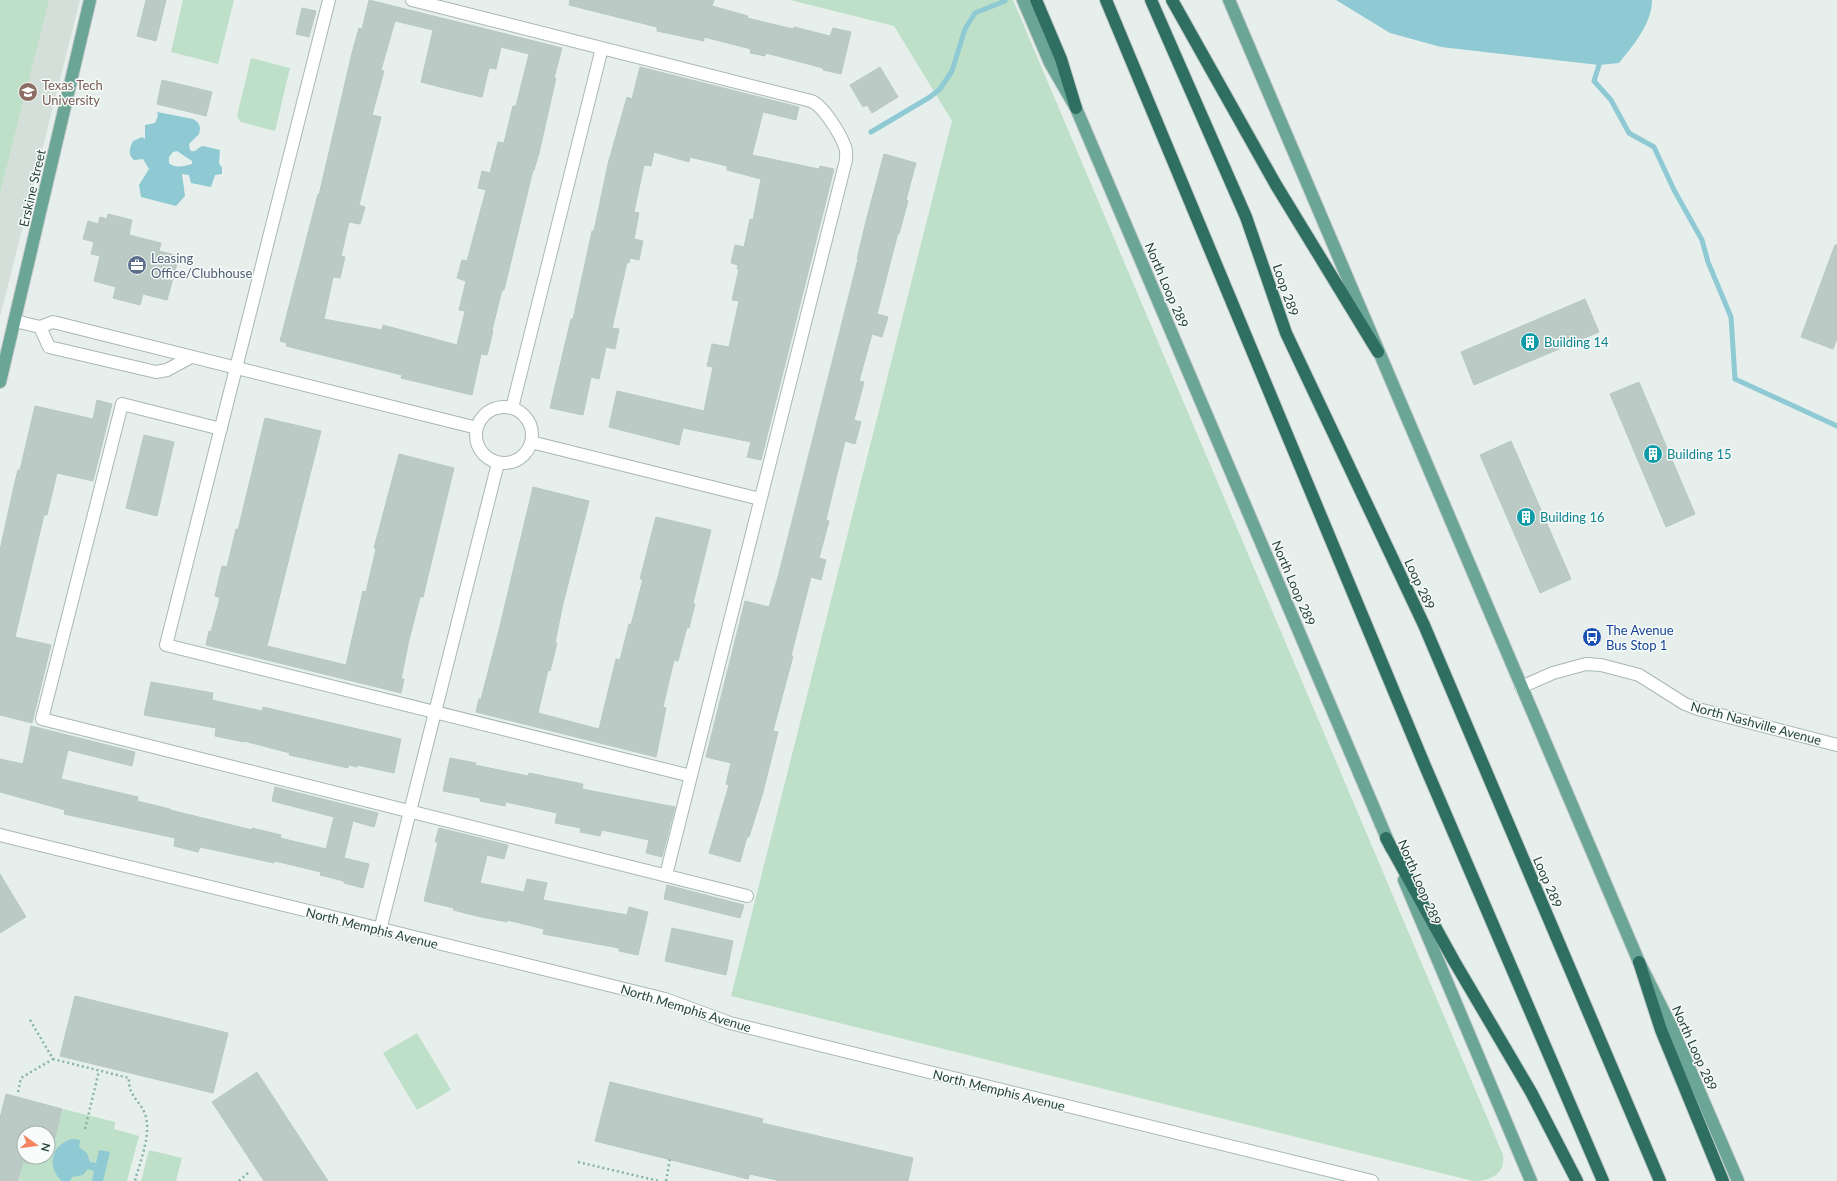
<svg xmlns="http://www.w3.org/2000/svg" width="1837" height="1181" viewBox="0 0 1837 1181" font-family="Lato,sans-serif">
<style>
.built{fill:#d4dfda}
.green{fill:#bfe0c8}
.water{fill:#8ec9d4;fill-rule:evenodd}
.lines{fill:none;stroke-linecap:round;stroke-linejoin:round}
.stream{stroke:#8ec9d4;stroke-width:5}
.building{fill:#bbcac4;stroke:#b8c9c2;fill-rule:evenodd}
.minor-casing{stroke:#a8b8b2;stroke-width:14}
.major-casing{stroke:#c2cac8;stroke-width:14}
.highway-casing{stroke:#c2cac8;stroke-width:14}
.path{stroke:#86b3a5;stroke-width:2.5;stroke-dasharray:2 3;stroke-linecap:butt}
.minor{stroke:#fff;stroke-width:12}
.major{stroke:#6aa596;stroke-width:12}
.highway{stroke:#2f6f62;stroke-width:12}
.labels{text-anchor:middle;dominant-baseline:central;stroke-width:3;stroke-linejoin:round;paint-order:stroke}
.education-label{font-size:13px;fill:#785e54;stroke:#f7fbf9;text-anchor:start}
.street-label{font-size:13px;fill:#24423a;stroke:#f7fbf9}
.service-label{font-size:13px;fill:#4e5e75;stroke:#f7fbf9;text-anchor:start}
.culture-label{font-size:13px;fill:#0d838f;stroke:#f7fbf9;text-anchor:start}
.transit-label{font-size:13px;fill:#164399;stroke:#f7fbf9;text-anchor:start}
</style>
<rect width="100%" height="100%" fill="#e6efeb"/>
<path class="built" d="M0 0H80L0 317Z"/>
<path class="green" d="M0 0H49L0 193Z
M183 0H234L218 64 171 52Z
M790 0H1013L1503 1155C1506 1174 1490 1181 1473 1181L731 996 952 121 894 26Z
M251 58 290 68 275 131 241 122 237 116Z
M417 1033 451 1090 417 1110 383 1053Z
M63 1109 115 1122 114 1129 139 1136 127 1181H19L23 1162 29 1163 31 1157H48V1136L55 1138Z
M149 1150 182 1158 176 1181H141Z"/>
<path class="water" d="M1336 0H1652C1652 23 1633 46 1619 63L1599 65 1441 47 1390 33Z
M157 112 193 119C200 123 201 127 199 134L189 144 190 150C196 154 197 147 203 146L220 150 219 163 222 168V174L215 175 211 187 191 183 189 175 182 174 185 196 176 206 141 197 139 185 149 169 143 159 134 160C127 155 130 147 133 141L142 137 145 139V125L155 123 158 116ZM177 151 192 161V164C185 166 175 169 169 163V157L173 152Z
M72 1139 80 1140 79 1147 87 1153 90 1162 96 1163 99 1150 110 1152 103 1181H92L94 1171 88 1169 83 1175 72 1177 70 1181H62C46 1167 51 1145 72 1139Z"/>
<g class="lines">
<path class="stream" d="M1599 65 1594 81 1611 100 1629 133 1654 147 1674 190 1702 240 1708 262 1731 317 1735 379 1837 426
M871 132 930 97 940 89 952 71 965 29 975 13 1005 1"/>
</g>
<path class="building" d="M146 0H166L156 41 137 36Z
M369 0 562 48 554 78H556L539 153 534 170H533L504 290H502L492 330 493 331 487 355 481 354 472 395 401 378 402 375 286 346 287 343 280 341 315 206 318 194 319 195 352 53 359 28 362 29ZM395 21 433 30 421 82 460 92 482 97 489 68 496 69 501 47 529 54 516 106H513L504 143 498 142 490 173 482 171 478 188 486 190 467 261 462 260 457 278 466 281 459 310 465 311 457 345 383 325 382 330 324 319 333 277 340 278 345 257 341 256 349 222 360 224 365 207 359 205 381 117 372 115 384 71 381 70Z
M570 0H714L712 6 748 16 747 18 793 29 794 27 830 36 833 28 851 32 841 74 823 70V68L766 53 765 56 750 53 751 49 704 37V41L657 31V27L569 5Z
M302 8 316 11 309 37 296 34Z
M640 67 799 107 796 120 763 112 752 155 819 169 820 166 834 169 761 460 747 457 751 442 683 428 679 445 609 427 617 391 704 411 713 367 707 366 712 344 729 347 739 301 732 300 739 269H737L738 265 731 263 735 245 744 247 750 219 753 220 761 179 727 170V166L690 157 689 162 654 152 651 166 644 165 634 212 639 213 634 239 643 241 639 260 630 258 629 263 627 262 612 328 619 329 615 349 606 347 599 379 591 377 583 415 550 408 571 319H573L592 231H594L608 164 627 97 632 99Z
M880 67 898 97 872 113 867 105 863 107 850 85Z
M162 80 212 92 206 116 157 104Z
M884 154 916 163 906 200 908 201 899 234 898 233 877 314 888 317 882 337 872 334 859 381 864 382 854 420 861 422 855 444 845 441 826 520 829 521 819 558 826 560 821 580 811 577 791 656H793L773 731 778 732 763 792 749 837H747L740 862 709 853 729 785 726 784 731 763 706 757 745 601 769 607 778 577 858 259H857L866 221Z
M108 214 132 220 129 235 161 243 159 251 179 256 167 300 143 294 140 305 113 298 116 287 94 281 100 256 91 254 94 242 83 239 88 221 98 224 100 217 107 219Z
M1835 245H1837V339L1833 349 1801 337Z
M1585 299 1599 332 1474 385 1461 352Z
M1639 382 1695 514 1666 527 1610 394Z
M97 400 112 404 93 481 57 473 47 515H44L15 637 51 645 32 723 0 715V550L14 486 18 470H20L35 406 93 419Z
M265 418 321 431 267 646 346 665 363 591 366 592 376 549 374 548 399 454 454 468 423 597H420L409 640 401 679H404L401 693 206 645 209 631 211 632 220 598 215 596 222 566 227 567 236 529 238 530Z
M144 435 174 442 157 516 126 508Z
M1511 441 1571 579 1540 593 1480 455Z
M533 487 589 501 562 608 555 643H557L550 671 548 670 538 713 599 729 616 659 620 660 629 624 631 625 643 579H640L656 517 711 530 693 603 695 604 689 628 687 627 678 661 674 660 663 707 666 708 656 757 476 712 479 699H481L499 630Z
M151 682 213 693 212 700 262 711 263 707 401 739 394 773 357 765V767L349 765 348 768 289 755 290 753 244 741V742L215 736 216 728 144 715Z
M31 726 135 752 132 766 68 750 61 779 138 797 137 801 170 809V810L252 830V828L281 835 280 838 326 849 334 817 272 801 275 787 378 813 374 827 353 821 344 858 369 864 363 888 344 883V881L320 875 321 872 275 861 274 863 200 847 198 852 174 846 175 838 64 814 65 810 0 792V759L23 764Z
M450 758 476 763 475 765 528 776 529 773 583 784 582 789 675 807 662 857 646 853 649 840 602 830 600 836 580 832 581 828 555 823 557 813 506 802 505 806 480 801V798L443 791Z
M439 828 508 845 504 859 487 855 480 883 524 892 527 879 547 883 543 900 627 915 629 907 648 912 638 955 619 951V948L543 934 544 929 507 920V922L481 917 453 910 454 908 424 901 438 842H435Z
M0 874 26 917 0 933Z
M667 885 744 905 740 918 664 899Z
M672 928 733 941 726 975 665 961Z
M75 996 228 1033 213 1093 60 1056Z
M257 1072 328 1181H264L212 1102Z
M610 1082 763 1119 762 1123 913 1158 908 1181H781L750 1174 748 1179 595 1141Z
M6 1094 62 1109 55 1138 48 1136V1133H24V1157H30L29 1164 23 1162 18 1181H0V1118Z"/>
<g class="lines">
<g class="minor-casing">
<path id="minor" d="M329 0 166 645 691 776
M412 0 811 101C823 105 841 135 845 147 847 151 846 155 846 160L666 875
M15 321 40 327 53 322 477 428
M40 327 49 347 156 372 167 370 191 357
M476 435a28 28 0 1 1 56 0a28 28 0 1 1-56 0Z
M512 408 602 48
M221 429 122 404 42 719 747 896
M531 442 760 499
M1521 687 1553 673 1586 664 1601 665 1639 675 1685 704 1698 709 1837 745
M0 835 665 999 730 1023 1372 1181
M380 930 498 463"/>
</g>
<g class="major-casing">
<path id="major" d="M1023 0 1050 63 1076 108 1391 848
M1229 0 1639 962 1672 1028 1738 1181
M0 382 90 0
M1404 880 1531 1181"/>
</g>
<g class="highway-casing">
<path id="highway" d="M1036 0 1061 59 1076 108
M1106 0 1425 766 1603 1181
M1151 0 1246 217 1286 333 1424 625 1660 1181
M1172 0 1276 185 1378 352
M1386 838 1454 961 1531 1092 1577 1181
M1639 962 1661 1030 1723 1181"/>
</g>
<path class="path" d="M30 1020 53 1059 129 1078C128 1096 139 1099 145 1114 152 1134 140 1161 135 1181
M18 1092 21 1078 53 1059
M85 1129 99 1071
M578 1162 659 1181
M239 1181 248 1173
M666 1181 670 1159"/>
<use href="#minor" class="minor"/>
<use href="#major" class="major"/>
<use href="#highway" class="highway"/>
</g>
<defs>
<g id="university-disc" transform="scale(1)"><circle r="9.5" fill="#8d6e63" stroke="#f7fbf9"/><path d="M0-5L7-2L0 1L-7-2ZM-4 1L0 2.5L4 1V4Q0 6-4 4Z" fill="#fff"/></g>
<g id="office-disc" transform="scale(1)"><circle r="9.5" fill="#5c6f8a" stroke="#f7fbf9"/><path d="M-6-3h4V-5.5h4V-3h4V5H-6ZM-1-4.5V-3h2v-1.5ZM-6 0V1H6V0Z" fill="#fff"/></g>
<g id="building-disc" transform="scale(1)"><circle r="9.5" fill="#0f9aa8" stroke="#f7fbf9"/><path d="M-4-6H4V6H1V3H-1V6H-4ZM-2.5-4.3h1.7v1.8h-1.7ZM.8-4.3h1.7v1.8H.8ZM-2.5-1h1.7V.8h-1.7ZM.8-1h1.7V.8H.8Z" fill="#fff"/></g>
<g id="bus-disc" transform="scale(1)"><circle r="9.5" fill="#1a4fb4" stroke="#f7fbf9"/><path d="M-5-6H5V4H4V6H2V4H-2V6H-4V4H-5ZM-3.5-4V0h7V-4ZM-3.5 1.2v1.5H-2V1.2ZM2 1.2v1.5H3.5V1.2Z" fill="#fff"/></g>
</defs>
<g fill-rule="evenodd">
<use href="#university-disc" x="28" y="92"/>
<use href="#office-disc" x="137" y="265"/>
<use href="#building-disc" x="1530" y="342"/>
<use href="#building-disc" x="1653" y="454"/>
<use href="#building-disc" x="1526" y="517"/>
<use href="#bus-disc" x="1592" y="637"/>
</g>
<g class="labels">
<g class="education-label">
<text x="42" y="85">Texas Tech<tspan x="42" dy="15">University</tspan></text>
</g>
<g class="street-label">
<text transform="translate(32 188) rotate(-77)">Erskine Street</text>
<text transform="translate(1167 285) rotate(67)">North Loop 289</text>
<text transform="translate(1286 290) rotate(71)">Loop 289</text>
<text transform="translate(1294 583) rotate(67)">North Loop 289</text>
<text transform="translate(1420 584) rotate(65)">Loop 289</text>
<text transform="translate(1756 723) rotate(15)">North Nashville Avenue</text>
<text transform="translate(1420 882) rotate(67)">North Loop 289</text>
<text transform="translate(1548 882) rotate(67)">Loop 289</text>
<text transform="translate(372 928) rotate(14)">North Memphis Avenue</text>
<text transform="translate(686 1008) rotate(17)">North Memphis Avenue</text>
<text transform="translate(1695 1048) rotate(66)">North Loop 289</text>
<text transform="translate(999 1090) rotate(14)">North Memphis Avenue</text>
</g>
<g class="service-label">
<text x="151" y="258">Leasing<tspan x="151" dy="15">Office/Clubhouse</tspan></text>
</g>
<g class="culture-label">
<text x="1544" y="342">Building 14</text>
<text x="1667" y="454">Building 15</text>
<text x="1540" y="517">Building 16</text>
</g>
<g class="transit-label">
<text x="1606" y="630">The Avenue<tspan x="1606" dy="15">Bus Stop 1</tspan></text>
</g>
</g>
<g transform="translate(36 1145) rotate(104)"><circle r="19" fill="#f7fbf9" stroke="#a3b1ad"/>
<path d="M0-3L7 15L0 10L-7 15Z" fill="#f4845f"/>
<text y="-6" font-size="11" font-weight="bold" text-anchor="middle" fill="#24423a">N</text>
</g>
</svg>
